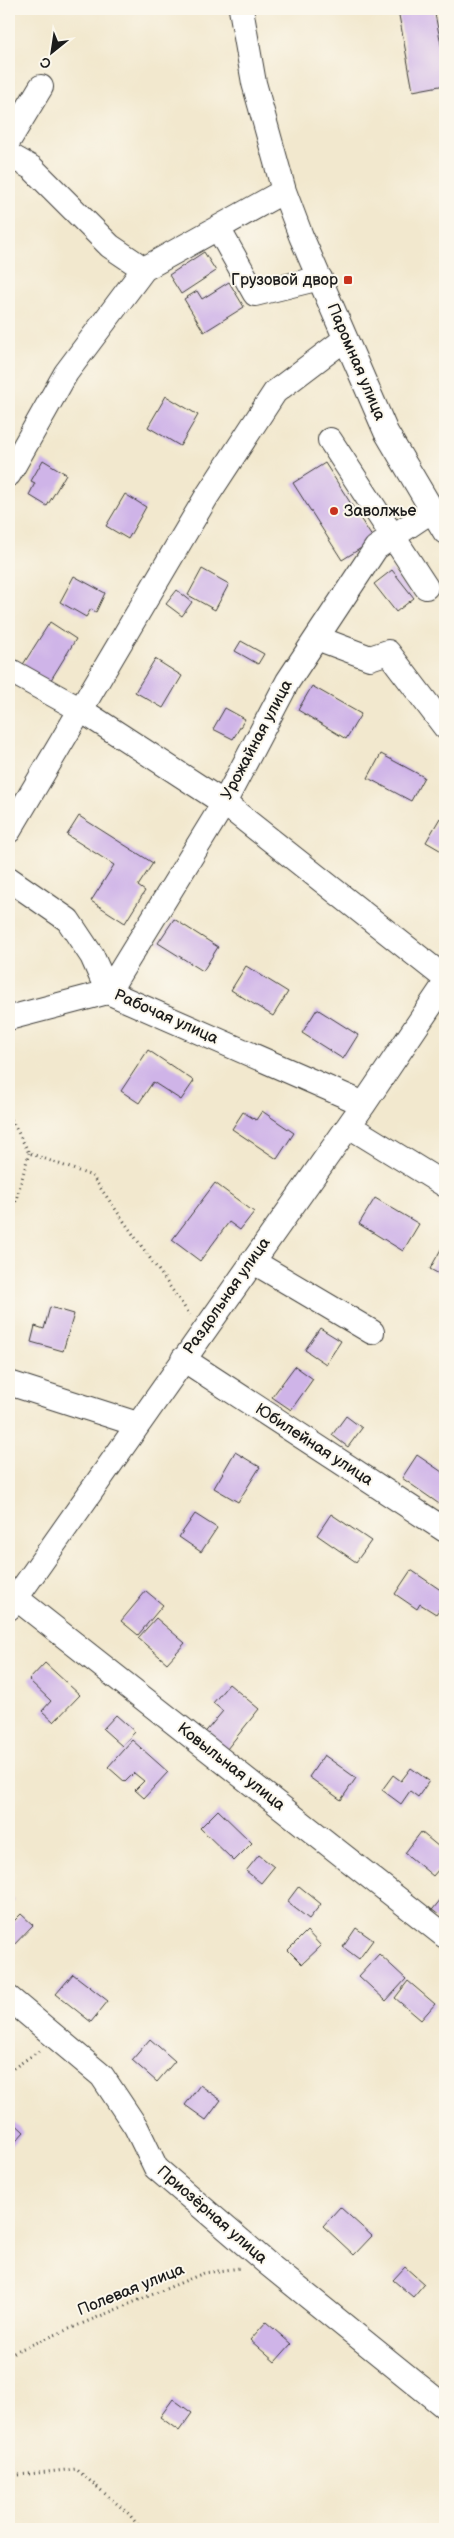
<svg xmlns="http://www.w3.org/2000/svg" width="454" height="2538" viewBox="0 0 454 2538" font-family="'Balsamiq Sans',sans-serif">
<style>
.building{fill:#cfb4e8}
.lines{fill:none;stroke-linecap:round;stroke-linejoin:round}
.minor-casing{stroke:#3c3b37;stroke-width:26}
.path{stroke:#3c3b37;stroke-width:3;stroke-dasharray:1 4;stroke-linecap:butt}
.minor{stroke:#fff;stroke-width:24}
.poi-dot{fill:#c8321e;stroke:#fbf7ec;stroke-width:2}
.labels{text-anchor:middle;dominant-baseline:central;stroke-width:4;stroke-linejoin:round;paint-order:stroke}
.poi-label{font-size:16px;fill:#1c1c1c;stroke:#fbf7ec;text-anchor:end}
.street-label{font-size:16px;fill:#1c1c1c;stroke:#fbf7ec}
</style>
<rect width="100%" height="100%" fill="#fbf7ec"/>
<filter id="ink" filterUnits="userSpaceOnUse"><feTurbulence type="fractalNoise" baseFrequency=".02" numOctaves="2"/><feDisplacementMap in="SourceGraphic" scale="10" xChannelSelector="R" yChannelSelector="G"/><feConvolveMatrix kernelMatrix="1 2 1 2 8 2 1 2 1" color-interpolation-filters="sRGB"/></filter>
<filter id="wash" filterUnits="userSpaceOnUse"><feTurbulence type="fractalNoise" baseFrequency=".0096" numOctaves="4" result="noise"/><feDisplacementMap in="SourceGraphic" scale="20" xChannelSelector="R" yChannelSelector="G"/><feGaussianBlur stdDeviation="1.12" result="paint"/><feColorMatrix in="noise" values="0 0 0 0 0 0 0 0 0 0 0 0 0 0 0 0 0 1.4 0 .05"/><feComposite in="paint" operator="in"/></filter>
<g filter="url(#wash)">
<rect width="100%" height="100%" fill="#f2e8ce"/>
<g id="blocks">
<path class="building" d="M406 9H434L445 64V85L413 91 398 10Z
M204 252 216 271 181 294 169 275Z
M229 282 244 307 204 332 184 299 197 291 202 299Z
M166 396 198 415 180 446 148 427Z
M43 460 66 474 47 506 29 495 35 483 31 481Z
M325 463 374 540 342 560 293 483Z
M125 494 146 507 128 539 106 526Z
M202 569 229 584 215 610 188 595Z
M392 570 414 598 396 612 374 584Z
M74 576 105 593 96 612 91 609 86 617 60 602Z
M177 590 192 602 182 616 166 604Z
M50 622 76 639 49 683 22 666Z
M241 641 264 654 258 664 235 651Z
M155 659 182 676 163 708 135 692Z
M312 686 361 714 346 739 298 710Z
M225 708 245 719 233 739 213 729Z
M381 754 424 777 411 801 368 778Z
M79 816 153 863 138 886 145 891 125 923 91 901 114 865 67 835Z
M440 818 445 822V853L426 842Z
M174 919 218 947 203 971 158 943Z
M246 966 288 992 273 1016 231 990Z
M317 1009 358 1035 343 1059 302 1033Z
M148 1050 194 1081 181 1100 153 1082 139 1103 121 1091Z
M262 1111 294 1133 277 1159 232 1129 243 1112 256 1120Z
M215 1183 254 1212 240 1230 229 1222 200 1261 172 1240Z
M375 1198 419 1224 403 1251 359 1224Z
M445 1242V1277L430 1269Z
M50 1307 74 1314 63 1351 31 1342 35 1326 44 1329Z
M320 1328 341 1341 326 1364 305 1350Z
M295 1366 313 1379 291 1410 272 1397Z
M346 1416 362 1428 348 1447 332 1435Z
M235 1452 260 1467 238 1502 214 1488Z
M417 1455 445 1474V1508L402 1478Z
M195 1514 217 1528 201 1552 179 1537Z
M331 1514 371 1541 356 1562 317 1535Z
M411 1570 445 1593V1601L436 1614 420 1604 417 1609 395 1594Z
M146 1591 163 1605 138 1635 121 1621Z
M156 1618 185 1643 167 1663 138 1638Z
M45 1663 80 1695 54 1722 42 1711 51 1701 29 1680Z
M229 1684 259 1709 223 1754 202 1736 223 1711 213 1703Z
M116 1715 135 1732 122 1746 103 1729Z
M132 1740 168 1772 144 1798 135 1790 144 1781 134 1773 125 1782 108 1767Z
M324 1755 356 1778 341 1800 309 1777Z
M411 1768 429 1781 418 1797 410 1791 401 1804 382 1790 393 1775 401 1781Z
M218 1810 252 1843 234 1861 200 1828Z
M421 1832 445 1852V1862L433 1876 405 1853Z
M259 1855 274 1867 261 1883 246 1871Z
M299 1886 321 1904 309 1919 287 1902Z
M9 1894 15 1900 9 1906Z
M445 1894V1926L429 1914Z
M21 1914 33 1925 12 1947 9 1945V1915L14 1921Z
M356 1928 373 1940 359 1959 343 1947Z
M307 1931 321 1946 302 1964 288 1950Z
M379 1954 406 1979 386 2001 359 1976Z
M73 1974 108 2001 91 2022 56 1994Z
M408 1981 435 2004 421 2020 395 1998Z
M150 2039 175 2061 157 2082 132 2060Z
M200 2085 221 2100 206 2120 185 2105Z
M9 2118 24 2132 9 2149Z
M340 2207 372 2236 354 2255 323 2226Z
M405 2267 424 2284 413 2297 393 2280Z
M266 2322 291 2344 275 2362 250 2340Z
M173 2399 192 2413 179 2431 160 2417Z"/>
</g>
</g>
<g filter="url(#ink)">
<use href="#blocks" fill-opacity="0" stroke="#3c3b37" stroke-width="1"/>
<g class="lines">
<g class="minor-casing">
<path id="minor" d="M241 9 254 83 284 191 301 236 386 432 445 532
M9 140 41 87
M9 155 32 168 110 246 144 269
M218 228 255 294 320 278
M330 440 426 587
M9 474 66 373 144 269 284 191
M317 638 370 658 388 652 445 727
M9 670 81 710 224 803 445 978
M9 831 207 496 275 392 345 339
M9 879 68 920 92 956 108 992 364 1104
M9 1018 108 992 224 803 288 681 376 548 431 511
M349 1126 445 1185
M252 1261 372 1332
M183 1359 445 1530
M9 1383 137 1424
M16 1598 445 1936
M9 1608 364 1104 445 984
M9 1998 102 2076 136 2127 156 2168 268 2264 445 2407"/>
</g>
<path class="path" d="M9 1115 29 1153 92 1176 190 1315
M9 1226 29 1153
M9 2071 39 2051
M9 2354 204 2273 240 2268
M9 2476 76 2469 129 2514 141 2529"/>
<use href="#minor" class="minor"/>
</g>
</g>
<g class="poi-dot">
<rect x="343" y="275" width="10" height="10" rx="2.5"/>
<circle cx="334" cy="511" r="5"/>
</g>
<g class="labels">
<g class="poi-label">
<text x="338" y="280">Грузовой двор</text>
<text x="344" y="511" text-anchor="start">Заволжье</text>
</g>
<g class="street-label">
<text transform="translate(356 362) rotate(67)">Паромная улица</text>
<text transform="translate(257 740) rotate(-62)">Урожайная улица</text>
<text transform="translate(166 1017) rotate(24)">Рабочая улица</text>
<text transform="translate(227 1296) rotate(-55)">Раздольная улица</text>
<text transform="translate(314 1445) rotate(33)">Юбилейная улица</text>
<text transform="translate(231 1767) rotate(38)">Ковыльная улица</text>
<text transform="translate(212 2215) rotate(41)">Приозёрная улица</text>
<text transform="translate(131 2290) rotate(-22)">Полевая улица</text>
</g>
</g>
<rect width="454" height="2538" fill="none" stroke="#fbf7ec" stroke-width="30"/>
<g transform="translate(52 52) rotate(210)" stroke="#fbf7ec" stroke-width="4" paint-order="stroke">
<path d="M0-4L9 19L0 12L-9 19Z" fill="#1c1c1c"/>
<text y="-8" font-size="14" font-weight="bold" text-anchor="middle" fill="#1c1c1c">С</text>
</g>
</svg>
